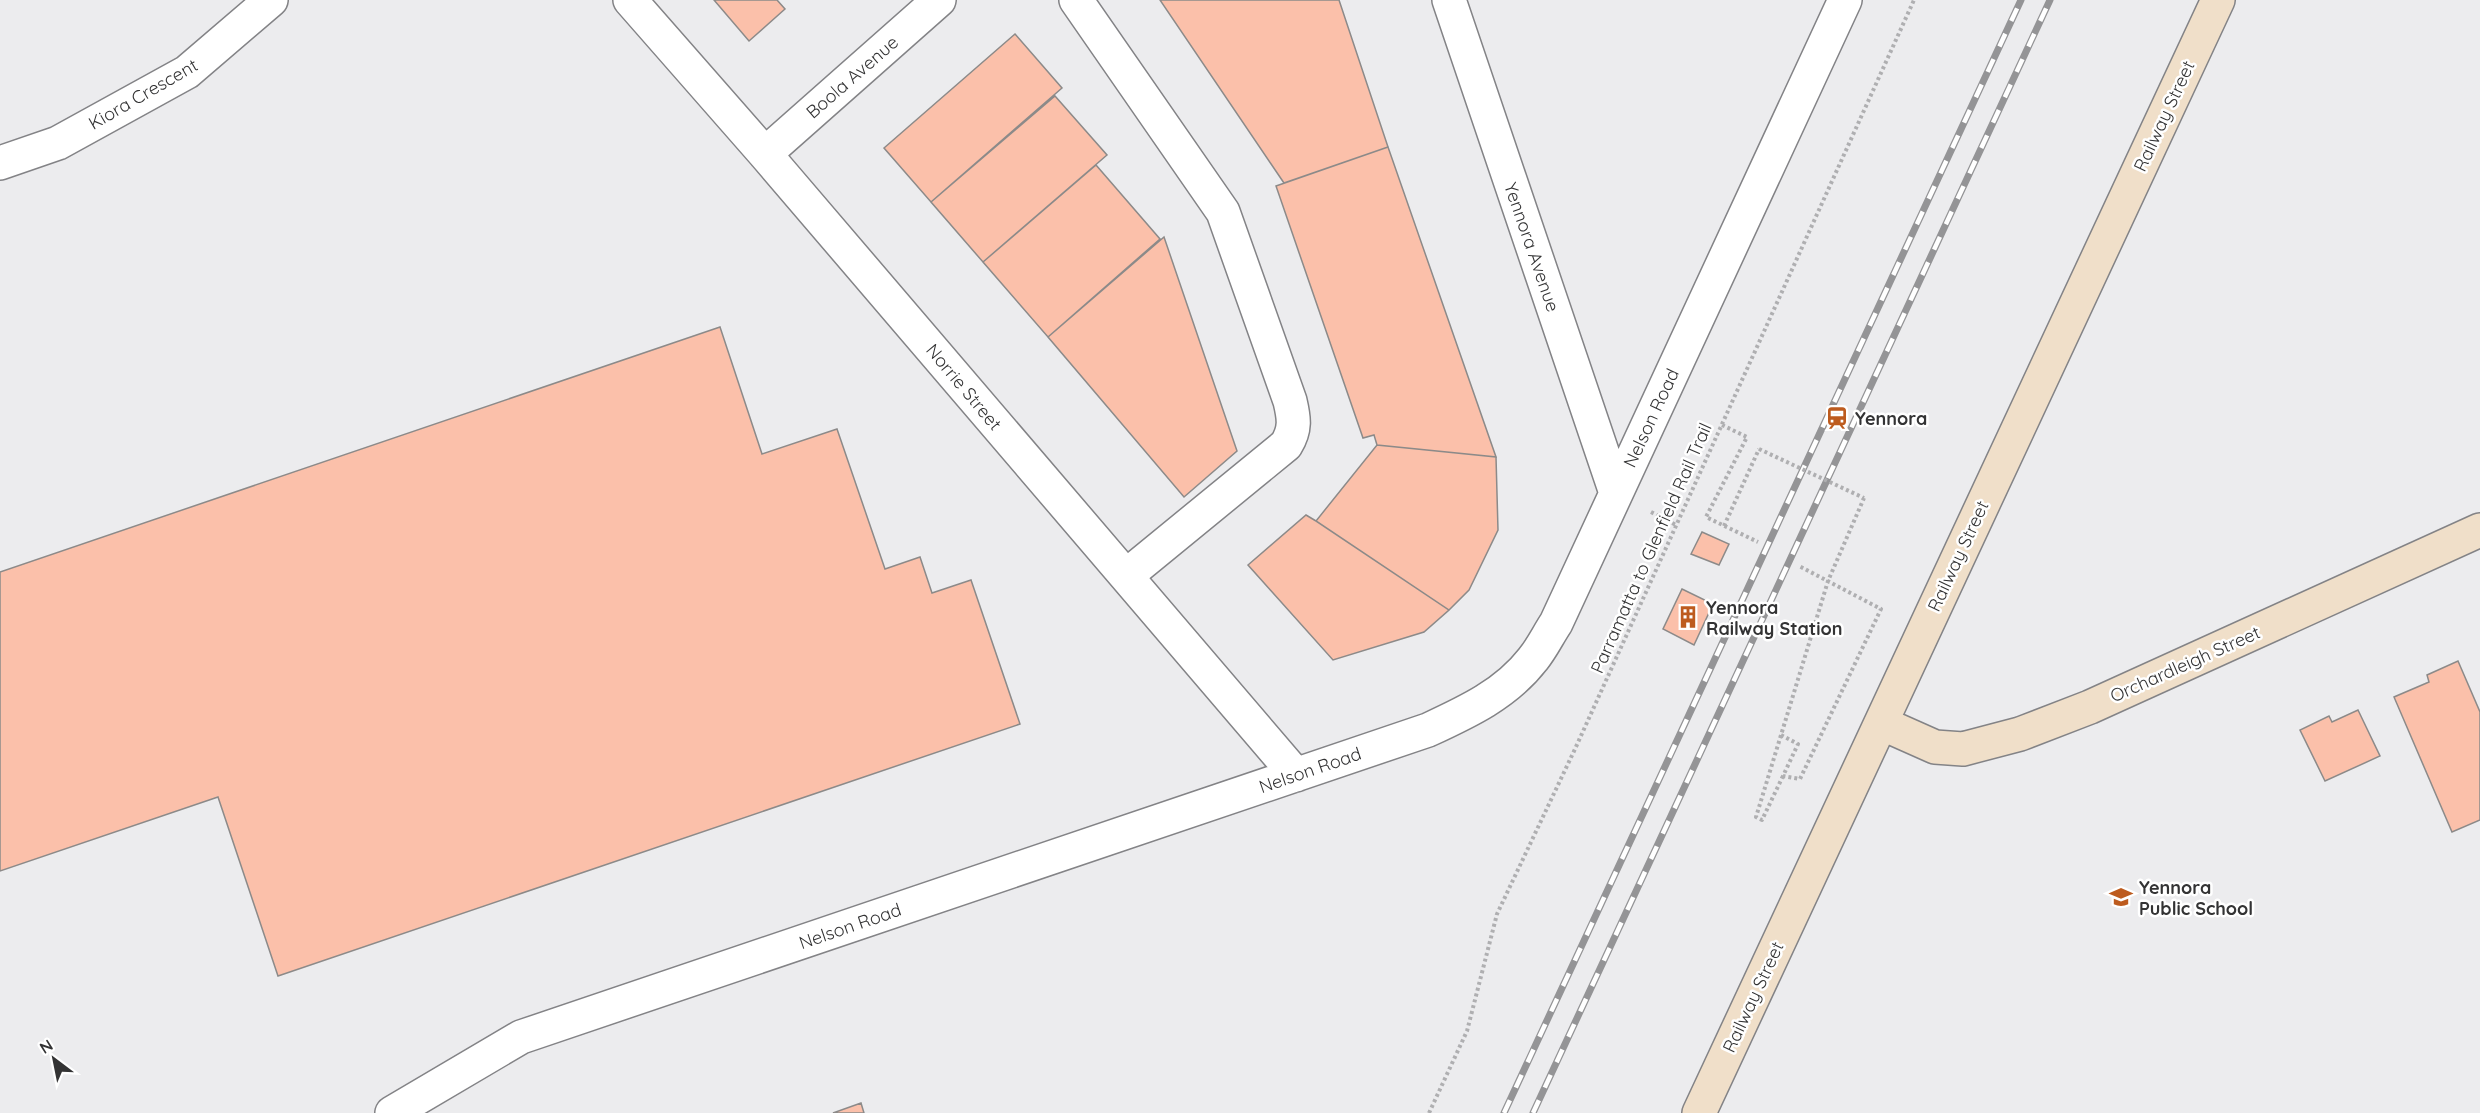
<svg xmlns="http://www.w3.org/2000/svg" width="2480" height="1113" viewBox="0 0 2480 1113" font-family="Quicksand,sans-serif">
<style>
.building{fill:#fbc0aa;stroke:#8c8a89;stroke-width:1.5}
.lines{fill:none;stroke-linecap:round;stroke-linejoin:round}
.street-casing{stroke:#838386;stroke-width:36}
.secondary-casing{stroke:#838386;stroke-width:36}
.path{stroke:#afafb1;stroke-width:4;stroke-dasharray:3 3;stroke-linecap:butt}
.street{stroke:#fff;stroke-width:33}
.secondary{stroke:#f0dfc9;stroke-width:33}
.rail-casing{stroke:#949496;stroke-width:7}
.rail{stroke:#fff;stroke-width:4.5;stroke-dasharray:14;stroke-linecap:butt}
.path-bridge{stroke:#afafb1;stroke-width:4;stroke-dasharray:3 3;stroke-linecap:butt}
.labels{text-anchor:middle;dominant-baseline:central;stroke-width:5;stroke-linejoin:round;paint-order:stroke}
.street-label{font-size:18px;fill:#333334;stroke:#fff}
.poi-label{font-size:18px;font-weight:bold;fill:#333334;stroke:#fff;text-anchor:start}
</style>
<rect width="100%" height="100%" fill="#ececee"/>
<path class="building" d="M714 0H777L785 9 749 41Z
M1160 0H1339L1388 147 1284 183Z
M1015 34 1062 88 931 202 884 148Z
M1055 96 1107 155 983 262 931 202Z
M1388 147 1496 457 1377 445 1374 435 1363 438 1276 186Z
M1096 165 1160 239 1048 337 983 262Z
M1164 237 1237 451 1184 497 1048 337Z
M720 327 762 454 837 429 885 569 920 557 932 593 971 580 1020 724 278 976 218 797 0 871V572Z
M1377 445 1496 457 1498 530 1469 590 1449 610 1316 521Z
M1306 515 1316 521 1449 610 1424 632 1333 660 1248 565Z
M1702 532 1729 544 1719 565 1691 554Z
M1682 589 1713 604 1694 645 1663 629Z
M2458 661 2480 712V820L2452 832 2394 697 2429 682 2427 675Z
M2358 710 2380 756 2325 781 2300 730 2329 716 2332 722Z
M861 1103 864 1113H833Z"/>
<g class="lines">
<g class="street-casing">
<path id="street" d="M630 0 765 154 1296 775
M1076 0 1223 212 1290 401C1294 418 1296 429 1286 445L1126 576
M1449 0 1616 493
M765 154 939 0
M0 163 58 143 187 72 271 0
M392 1113 521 1037 1428 730C1467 712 1506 694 1533 659 1542 648 1548 635 1556 623L1845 0"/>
</g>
<g class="secondary-casing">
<path id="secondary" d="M1881 723 1935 747 1963 749 2020 734 2090 707 2480 530
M1699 1113 2218 0"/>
</g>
<path class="path" d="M1722 425 1747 437 1706 517 1758 542
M1651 512 1676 525
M1724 526 1759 449
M1781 735 1798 744 1783 776 1800 779 1881 609 1799 566
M1783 776 1762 820 1756 817 1828 581 1864 498
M1429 1113 1467 1031 1497 914 1575 749 1914 0"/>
<use href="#street" class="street"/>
<use href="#secondary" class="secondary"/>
<g class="rail-casing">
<path id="rail" d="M1504 1113 2021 0
M1533 1113 2050 0"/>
</g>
<use href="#rail" class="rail"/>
<path class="path-bridge" d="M1759 449 1864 498"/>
</g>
<defs>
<g id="station-bare" transform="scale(1.8)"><path d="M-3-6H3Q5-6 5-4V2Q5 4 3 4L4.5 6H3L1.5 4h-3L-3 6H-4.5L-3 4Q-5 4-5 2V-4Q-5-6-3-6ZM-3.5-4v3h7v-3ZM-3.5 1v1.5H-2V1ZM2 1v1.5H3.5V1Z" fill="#bd5b1e" stroke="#fff" stroke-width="2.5" paint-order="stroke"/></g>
<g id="building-bare" transform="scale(1.8)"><path d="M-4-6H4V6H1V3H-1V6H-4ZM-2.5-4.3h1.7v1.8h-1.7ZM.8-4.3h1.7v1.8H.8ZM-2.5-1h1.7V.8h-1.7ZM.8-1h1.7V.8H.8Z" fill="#bd5b1e" stroke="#fff" stroke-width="2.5" paint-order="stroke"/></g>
<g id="school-bare" transform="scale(1.8)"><path d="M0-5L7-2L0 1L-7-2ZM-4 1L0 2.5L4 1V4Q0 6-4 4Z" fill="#bd5b1e" stroke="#fff" stroke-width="2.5" paint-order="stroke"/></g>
</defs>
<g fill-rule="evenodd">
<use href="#station-bare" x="1837" y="418"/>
<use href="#building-bare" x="1688" y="617"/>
<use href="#school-bare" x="2121" y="897"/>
</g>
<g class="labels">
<g class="street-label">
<text transform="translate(852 77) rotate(-41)">Boola Avenue</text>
<text transform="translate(143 94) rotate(-30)">Kiora Crescent</text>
<text transform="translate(2164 116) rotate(-65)">Railway Street</text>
<text transform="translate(1532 247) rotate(71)">Yennora Avenue</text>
<text transform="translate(964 387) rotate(50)">Norrie Street</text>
<text transform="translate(1651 418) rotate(-65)">Nelson Road</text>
<text transform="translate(1651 548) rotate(-66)">Parramatta to Glenfield Rail Trail</text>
<text transform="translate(1958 556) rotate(-65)">Railway Street</text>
<text transform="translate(2185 664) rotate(-24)">Orchardleigh Street</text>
<text transform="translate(1310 770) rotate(-19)">Nelson Road</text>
<text transform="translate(850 926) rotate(-19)">Nelson Road</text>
<text transform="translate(1753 997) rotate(-65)">Railway Street</text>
</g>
<g class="poi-label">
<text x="1855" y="418">Yennora</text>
<text x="1706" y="607">Yennora<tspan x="1706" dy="21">Railway Station</tspan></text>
<text x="2139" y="887">Yennora<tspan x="2139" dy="21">Public School</tspan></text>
</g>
</g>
<g transform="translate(54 1059) rotate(328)" stroke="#ffffff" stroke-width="4.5" paint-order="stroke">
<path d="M0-4.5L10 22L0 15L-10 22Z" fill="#333334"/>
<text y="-9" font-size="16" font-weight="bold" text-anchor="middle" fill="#333334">N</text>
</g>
</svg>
